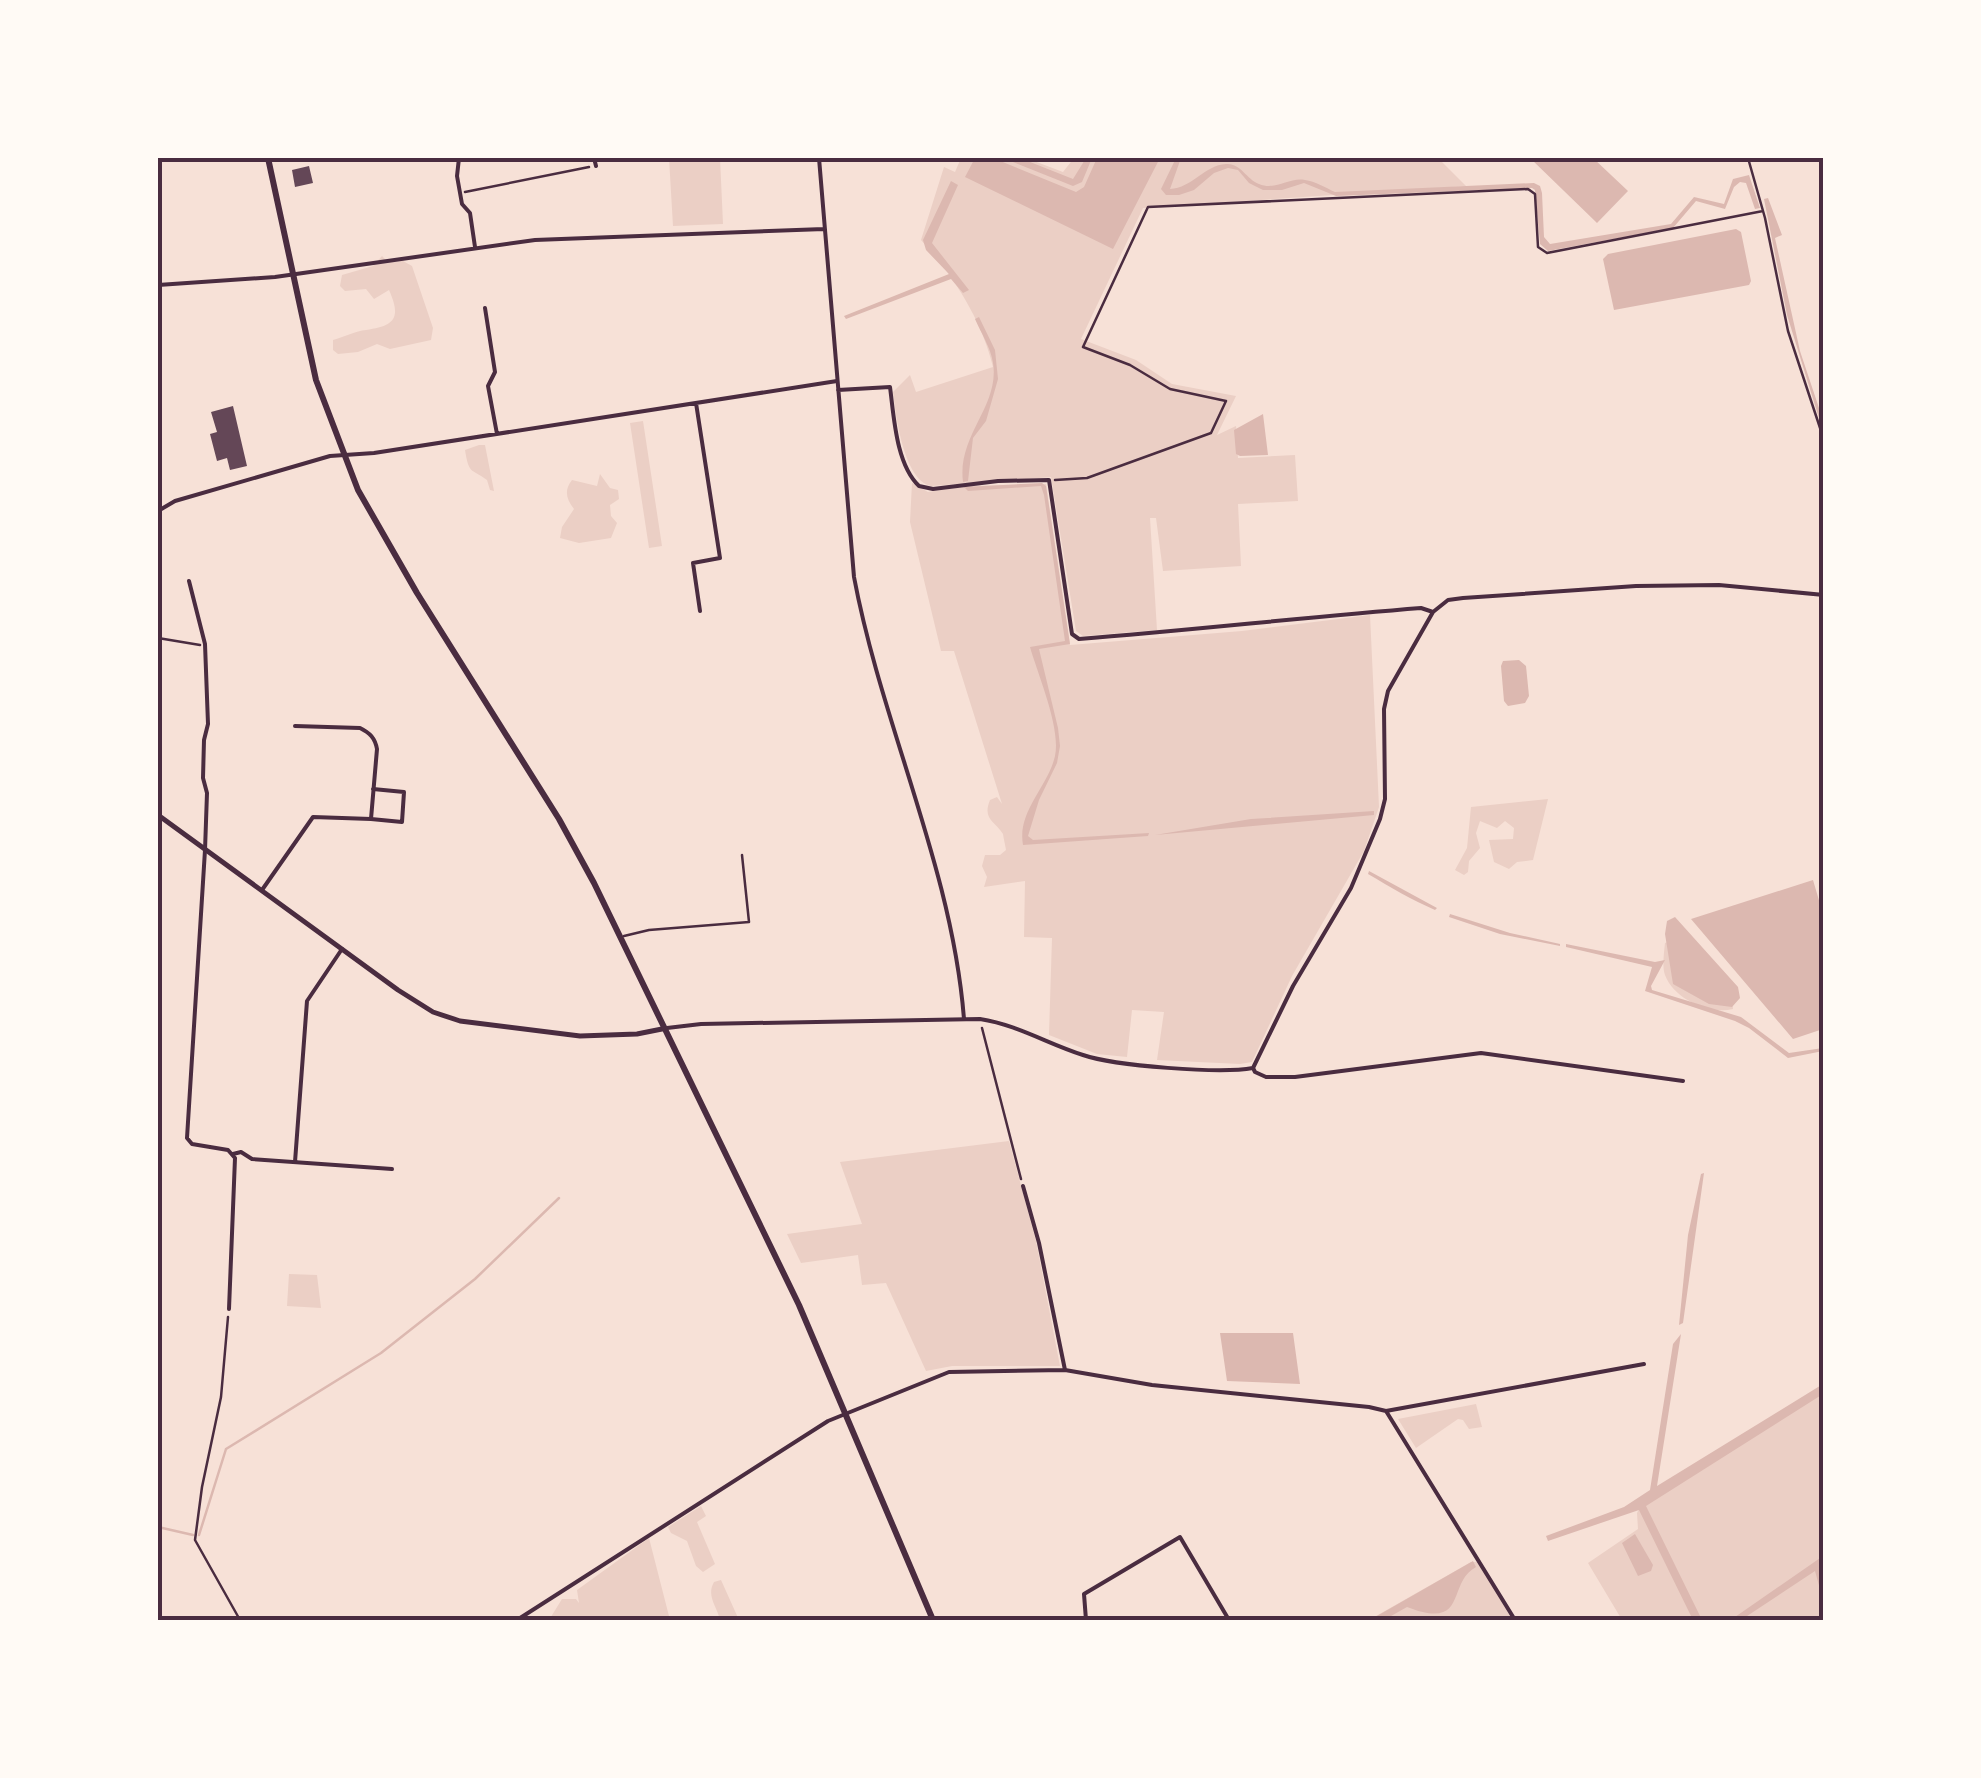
<svg xmlns="http://www.w3.org/2000/svg" width="1981" height="1778" viewBox="0 0 1981 1778" font-family="'Zilla Slab',serif">
<style>
.green{fill:#ebcfc5}
.water{fill:#dcb8b0}
.lines{fill:none;stroke-linecap:round;stroke-linejoin:round}
.stream{stroke:#dcb8b0;stroke-width:2.5}
.building{fill:#644757}
.path{stroke:#4a2c40;stroke-width:2.5}
.service{stroke:#4a2c40;stroke-width:2.5}
.minor{stroke:#4a2c40;stroke-width:4}
.tertiary{stroke:#4a2c40;stroke-width:5}
.secondary{stroke:#4a2c40;stroke-width:6}
.neatline{fill:none;stroke:#4a2c40;stroke-width:4}
</style>
<rect width="100%" height="100%" fill="#f7e1d7"/>
<path class="green" d="M669 158H720L723 224 673 226Z
M961 158H1026L1063 172 1074 158H1438L1466 186 1143 208 1081 339 1136 360 1172 384 1236 396 1217 435 1236 426 1238 458 1295 455 1298 501 1238 504 1241 566 1163 571 1156 518H1150L1157 630 1083 636 1076 631 1051 477 931 486C904 480 896 417 893 392L910 375 916 392 993 367C982 320 953 275 921 240L944 167 955 172Z
M382 256 388 262 403 261 412 266 433 328 431 340 390 349 377 344 358 352 338 354 333 350V340C344 337 356 331 366 330 394 326 402 319 389 290L374 299 366 289 345 291 340 286 342 275 373 266Z
M643 421 662 546 649 548 630 423Z
M479 445H485L494 491 490 490 487 480C471 468 469 475 465 450Z
M600 474 610 488 618 490 619 499 610 505 611 516 617 523 611 538 579 543 560 538 562 527 574 509C566 499 564 490 572 480L597 486Z
M912 483 928 492 970 486 1046 484 1070 645 1242 631 1370 615 1379 807 1364 851 1292 976 1252 1062 1240 1064 1157 1060 1164 1012 1132 1010 1127 1057 1097 1054 1049 1035 1052 938 1024 937 1025 881 984 887 987 877 982 866 985 855H1000L1006 850C1006 849 1003 835 1003 834 995 821 982 819 990 800L997 797 1002 804 954 651H941L910 522Z
M1548 799 1533 860 1517 862 1509 869 1494 862 1489 840 1513 839 1514 828 1505 821 1497 828 1480 821 1476 833 1480 848 1469 861 1468 872 1464 875 1455 870 1467 848 1471 807Z
M1671 941 1732 1001 1733 1009C1709 1015 1674 999 1665 975 1662 967 1664 953 1665 943Z
M1009 1141 1036 1241 1060 1366H952L926 1371 886 1283 862 1285 858 1255 801 1263 787 1234 862 1224 840 1162Z
M289 1274 317 1275 321 1308 287 1306Z
M1823 1390V1620H1622L1588 1563 1638 1529 1637 1513 1641 1505Z
M1476 1404 1482 1427 1469 1429 1463 1420 1458 1419 1416 1448 1398 1419Z
M701 1506 706 1516 697 1522 715 1564 703 1572 696 1566 687 1541 671 1533 668 1527Z
M649 1538 670 1620H549L562 1599H576L579 1603 577 1590Z
M1471 1562H1479L1515 1620H1369Z
M721 1580 739 1620H720C717 1606 706 1596 714 1582Z"/>
<path class="water" d="M975 158H993L1076 192 1084 187 1097 158H1160L1113 249 965 177Z
M1003 158H1020L1073 179 1086 158H1092L1082 182 1073 186Z
M1176 158H1181L1170 189C1192 188 1205 165 1226 164 1241 163 1246 179 1259 184 1276 191 1289 177 1305 180 1315 181 1326 188 1335 192L1534 183 1540 186 1542 193 1544 237 1550 244 1671 224 1694 197 1724 204 1733 179 1749 175 1760 208 1755 209 1746 183 1740 182 1734 187 1725 209 1696 201 1673 228 1548 251 1540 244 1535 190 1532 188 1336 196 1304 183 1282 190H1263L1249 183 1238 170 1228 168 1214 173 1194 190 1179 195H1166L1161 189Z
M1530 158H1593L1628 191 1597 223Z
M951 181 958 185 932 243 969 290 963 293 951 279 846 319 844 316 949 274 926 250 923 240Z
M1768 198 1782 235 1775 238 1800 351 1823 420V431L1787 315 1764 199Z
M1736 229 1741 232 1751 281 1749 285 1614 310 1603 259 1608 254Z
M979 317 995 350 998 379 986 421 973 438 968 481 963 482C957 435 1000 406 993 363 991 348 981 333 975 319Z
M1263 414 1268 455 1240 456 1236 454 1234 430Z
M1042 483 1046 486 1070 644 1039 649 1058 728 1060 746 1057 763 1039 800 1028 836 1033 840 1149 833 1148 836 1023 845C1017 811 1048 787 1055 756 1061 728 1038 675 1030 647L1065 641 1044 495 1041 486 968 491 964 487Z
M1519 660 1526 666 1529 696 1525 703 1508 706 1504 701 1501 666 1503 661Z
M1374 811V815L1155 835 1251 819Z
M1369 871 1437 908 1435 910C1412 900 1390 887 1368 874Z
M1813 880 1823 914V1029L1793 1039 1691 919Z
M1450 914 1510 933 1560 944V946L1500 934 1449 917Z
M1675 917 1738 987 1740 998 1732 1007 1709 1004 1673 984 1665 934 1667 921Z
M1566 944 1655 962 1665 960 1651 986 1652 990 1741 1017 1789 1053 1823 1048V1051L1788 1058 1749 1028 1735 1021 1645 991 1652 967 1566 947Z
M1704 1173 1683 1323 1679 1325 1688 1235 1701 1174Z
M1220 1333H1293L1300 1384 1227 1381Z
M1681 1334 1657 1486 1823 1384V1394L1646 1506 1702 1620H1693L1639 1510 1548 1541 1546 1536 1624 1507 1650 1490 1673 1344Z
M1635 1534 1653 1565 1651 1571 1638 1576 1622 1543Z
M1823 1556V1600L1815 1571 1741 1620 1735 1617Z
M1473 1561 1476 1567C1446 1583 1469 1631 1407 1607L1384 1620H1370Z"/>
<g class="lines">
<path class="stream" d="M158 1527 193 1535
M199 1535 226 1449 381 1353 475 1279 559 1198"/>
</g>
<path class="building" d="M309 166 313 183 295 187 292 170Z
M233 406 247 466 230 470 227 458 217 461 210 434 217 432 211 412Z"/>
<g class="lines">
<path class="path" d="M1748 158 1765 218 1788 331 1824 440
M465 192 589 167
M1055 480 1087 478 1211 433 1226 401 1170 389 1130 365 1083 347 1148 207 1528 189 1535 194 1538 247 1547 253 1763 211
M158 638 200 645
M982 1028 1021 1179
M228 1317 221 1397 202 1487 195 1540 240 1620"/>
<path class="service" d="M624 936 649 930 749 922 742 855"/>
<path class="minor" d="M459 158 457 176 462 204 470 213 475 247
M594 158 596 166
M819 158 854 577C882 726 952 867 964 1019
M158 285 275 277 535 240 824 229
M485 308 495 372 488 386 497 434
M838 390 890 387C894 417 896 464 919 486L933 489 998 481 1049 480 1072 634 1079 639C1193 630 1307 617 1421 608L1433 612
M696 403 720 558 693 563 700 611
M158 511 175 501 330 456 374 453 837 381
M189 581 205 644 208 724 204 740 203 778 207 793 205 850 187 1138 192 1144 228 1150 235 1158 229 1309
M295 726 360 728C370 733 375 738 377 749L371 819 402 822 404 792 373 789
M262 890 313 817 371 819
M667 1028 701 1024 980 1019C1018 1025 1048 1044 1083 1055 1115 1066 1220 1074 1253 1068
M1253 1068 1293 986 1351 888 1380 819 1385 799 1384 709 1388 691 1433 612 1448 600 1463 598 1636 586 1719 585 1824 595
M1253 1068 1255 1072 1266 1077H1295L1481 1053 1683 1081
M233 1154 241 1152 252 1159 392 1169
M295 1162 307 1001 342 949
M1023 1186 1039 1243 1065 1370
M1386 1411 1515 1620
M517 1620 828 1421 949 1372 1065 1370 1152 1385 1369 1407 1386 1411 1644 1364
M1086 1620 1084 1594 1180 1537 1229 1620"/>
<path class="tertiary" d="M158 815 398 990 433 1012 460 1021 580 1036 637 1034 662 1029"/>
<path class="secondary" d="M268 158 316 380 358 490 417 593 559 819 594 883 799 1305 933 1620"/>
</g>
<rect width="1981" height="1778" fill="none" stroke="#fffaf5" stroke-width="320"/>
<rect x="160" y="160" width="1661" height="1458" class="neatline"/>
</svg>
